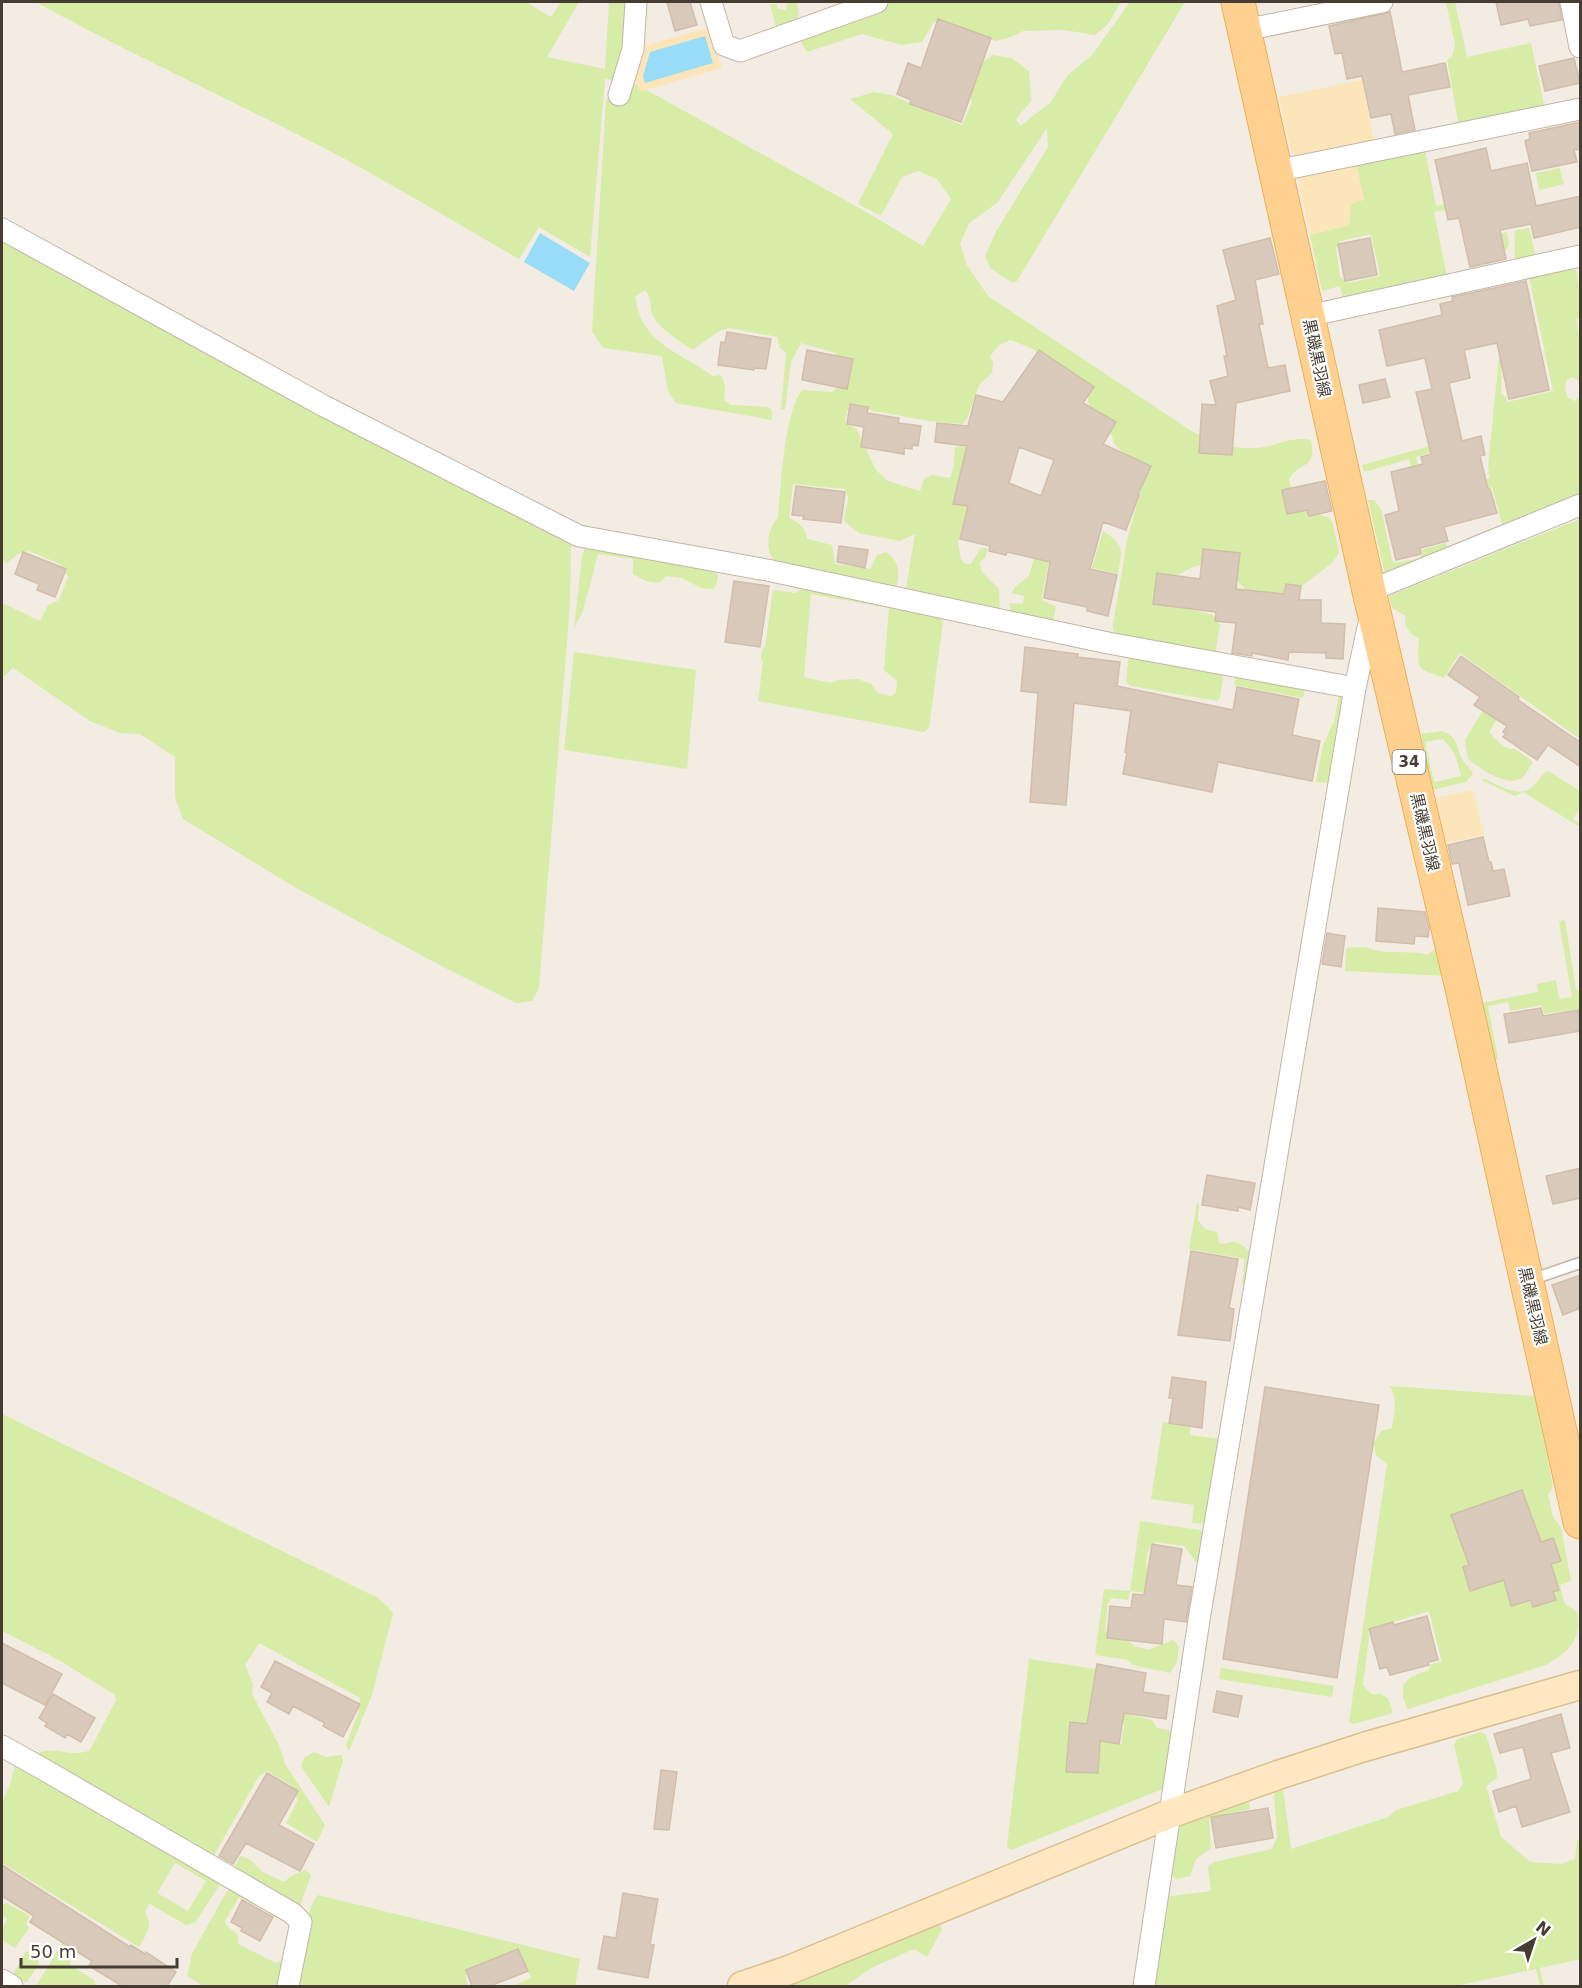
<svg xmlns="http://www.w3.org/2000/svg" width="1582" height="1988" viewBox="0 0 1582 1988" font-family="'DejaVu Sans','Noto Sans JP',sans-serif">
<style>
.green{fill:#d6eca7;fill-rule:evenodd}
.sand{fill:#fce6b9}
.water{fill:#98dcf7}
.building{fill:#d9c9ba;stroke:#d1bdaa;stroke-width:1.5;fill-rule:evenodd}
.lines{fill:none;stroke-linecap:round;stroke-linejoin:round}
.lane-casing{stroke:#c2b5a7;stroke-width:13}
.street-casing{stroke:#c2b5a7;stroke-width:23}
.secondary-casing{stroke:#dbbe8f;stroke-width:31}
.primary-casing{stroke:#efad55;stroke-width:35}
.lane{stroke:#fff;stroke-width:10}
.street{stroke:#fff;stroke-width:21}
.secondary{stroke:#ffe8c1;stroke-width:28}
.primary{stroke:#ffd190;stroke-width:33}
.labels{text-anchor:middle;dominant-baseline:central;stroke-width:4.5;stroke-linejoin:round;paint-order:stroke}
.shield{fill:#fff;stroke:#7d7670;stroke-width:1.5}
.shield-label{font-size:15px;font-weight:bold;fill:#453c32}
.street-label{font-size:16px;fill:#453c32;stroke:#fff}
</style>
<rect width="100%" height="100%" fill="#f3ece3"/>
<path class="green" d="M36 2H526L551 17 561 2H579L547 57 605 69 609 2H629L627 44 613 80 605 79 590 257 539 227 519 259C461 226 404 191 345 159 243 105 137 58 36 2Z
M788 2H796L799 13 797 20 776 27 770 4H776L778 9 786 10Z
M888 2H1121L1108 24 1095 35 1064 30 1023 31 1011 37 996 41 934 22 922 42 902 45 862 34 807 52 801 42 803 33Z
M1130 2H1185L1017 281 1013 283 990 268 985 256 997 230 1048 147 1047 128 997 203 969 223 960 244 967 265 988 296 1193 432C1218 445 1241 452 1270 446 1284 442 1295 437 1311 440 1317 470 1301 460 1289 479L1296 508 1330 518 1333 524 1339 553 1332 563 1295 591 1263 604 1242 586 1220 562 1195 566 1168 580 1165 602 1213 615 1220 625 1215 655 1114 633 1113 624 1127 541 1142 484 1135 464 1114 444 1112 436 1092 411 1088 402 1089 387 1033 349 1011 340 1000 344 990 356 993 363 992 373 979 385 967 419 962 424 929 421 853 407 847 411 845 422 857 430 876 470 888 481 920 491 924 479 932 475 950 478 954 467 955 448 961 446 978 451 971 494 958 543 961 559 965 564H971L981 548H988L985 558 980 562 981 571 999 589 1000 615 905 594 915 534 900 541 859 533 844 521 848 498 845 489 793 484 789 518C799 522 805 528 807 539L832 545 835 564 870 569 877 555 886 552C903 564 898 574 896 592L774 566V560C764 549 768 527 778 518 781 487 784 413 802 390L832 392 843 382 847 363 833 352 801 343 791 362 785 409 781 410 786 353 779 347 778 337 729 328 719 331 693 350C683 344 658 327 653 316 649 305 653 301 645 290L635 297C637 304 638 313 642 320 656 349 690 358 714 377L717 375 722 376 725 386 724 400 731 405 768 407 772 410V420L676 403 668 391 662 356 603 348 592 331 606 100 624 82 634 83 861 209 923 246 951 199 937 179 918 171 902 177 881 216 858 204 893 134 850 99 874 92 891 95 962 125 972 103 968 90 975 67 993 55 1011 58 1029 71 1031 101 1016 119 1020 126 1051 102 1067 76 1092 55Z
M1446 2H1455L1467 57 1531 43 1545 109 1459 126 1447 60 1452 57 1455 44Z
M1425 151 1436 206 1473 198 1472 192 1495 187 1498 201 1484 204 1491 236 1507 232 1509 244 1506 250 1489 254 1478 204 1434 212 1447 278 1343 299 1340 286 1322 291 1310 235 1349 225 1351 204 1364 199 1356 165ZM1371 234 1380 276 1349 283 1340 277 1336 248 1341 241Z
M1560 168 1564 184 1539 190 1536 173Z
M1529 228 1536 258 1516 262C1513 251 1516 242 1514 231Z
M2 234 567 535 571 544 570 605 539 988 532 1001 516 1003 449 970 298 889 183 819 175 797V757L140 734 120 733 90 721 13 668 2 678V603L40 621 48 605 59 600 68 577 60 564 29 551 18 554 7 563 2 560Z
M1566 268 1576 270 1580 293V317L1576 319 1580 341V381L1572 377 1566 381 1565 388 1568 398 1575 401 1580 396V495L1503 527 1492 487 1450 502 1448 493 1490 478 1488 467 1500 346 1502 350 1501 394 1506 397 1507 402 1553 391 1529 277Z
M1441 443 1443 449 1416 457 1424 491 1417 494 1409 459 1364 472 1362 465Z
M1368 500H1374L1381 509 1392 560 1395 563 1420 558 1423 549 1446 543 1447 549 1385 574Z
M1580 519V739L1460 653 1444 678C1414 667 1418 670 1419 639 1411 634 1402 626 1406 616L1392 608 1389 596Z
M1043 528 1049 561 1042 597 1043 601 1056 606 1052 626 1011 617 1010 603 1023 604 1024 596 1012 593 1015 587 1029 576Z
M1103 531C1125 545 1122 549 1118 574L1092 568Z
M585 548 709 567 718 575 716 585 713 589 701 588 682 578 666 576 659 583 646 581 633 574V559L598 554 583 611 574 628 582 557Z
M806 587 939 615 943 621 929 728 924 732 758 701 763 662 761 660 762 650 765 647 773 590 795 593ZM811 594 889 608 884 670 897 681 896 693 891 696 878 693 871 684 858 679 838 680 830 683 804 677Z
M574 652 696 670 687 769 564 750Z
M1130 657 1218 670 1223 678 1220 698 1217 701 1131 686 1126 682 1128 662Z
M1236 674 1305 688 1303 698 1234 685Z
M1339 695 1343 699 1329 783 1316 782 1323 745 1334 721Z
M1487 704 1500 714 1489 732C1497 740 1504 750 1515 749L1533 762C1529 768 1525 778 1517 780 1501 784 1480 768 1468 759L1465 740Z
M1442 731C1460 738 1455 748 1464 762 1467 766 1471 769 1473 774L1466 782 1433 790 1421 734ZM1443 739 1455 754 1461 776 1434 782 1425 742Z
M1548 771 1580 791V807L1573 819 1580 824V827L1523 792 1515 796 1481 780 1485 779C1498 785 1518 798 1531 788 1538 783 1540 775 1548 771Z
M1565 920 1576 990H1580V1019L1578 1009 1544 1014 1542 1005 1510 1011 1508 1002 1488 1006 1498 1059 1495 1060 1482 1003 1538 992 1537 984 1556 980 1559 999 1572 997 1559 921Z
M1365 947C1387 956 1405 949 1428 955L1435 949H1440L1446 976 1345 971 1346 948Z
M1197 1203 1199 1204 1198 1220 1205 1229 1217 1232 1219 1243C1225 1245 1227 1242 1233 1242 1239 1241 1245 1248 1250 1251L1245 1284H1242L1245 1259 1189 1249Z
M1389 1386 1535 1396 1553 1486 1548 1495 1553 1517 1561 1527 1571 1581 1560 1585 1564 1603 1577 1612C1582 1640 1568 1652 1546 1665L1408 1709 1403 1698V1685L1411 1677 1429 1670 1431 1664 1442 1662 1429 1611 1368 1630 1369 1637 1363 1685 1371 1694H1380L1388 1698 1393 1713 1354 1724 1349 1722 1387 1464 1375 1454 1374 1443 1381 1431 1392 1428C1394 1413 1399 1398 1389 1386Z
M2 1414 376 1597 387 1606 393 1613 372 1695 349 1751 346 1745 359 1711 360 1698 259 1643 245 1665 253 1684 252 1694 279 1745 285 1764 325 1825 317 1842 286 1823 298 1800 291 1785 267 1771 259 1776 212 1859 220 1884 195 1923 186 1925 150 1904 145 1911C153 1928 147 1932 139 1947L2 1863V1802L10 1785 15 1766C25 1760 35 1752 46 1751 62 1749 75 1757 90 1750L116 1700 115 1695 59 1660 2 1631ZM175 1863 206 1881 188 1911 157 1893Z
M1163 1422 1191 1426 1190 1435 1221 1439 1208 1520 1201 1524 1192 1523 1194 1505 1151 1499Z
M1140 1521 1206 1531 1201 1562H1196L1184 1546 1154 1542C1145 1551 1144 1567 1150 1579L1167 1580 1185 1586V1598L1130 1591 1128 1600 1112 1598 1108 1603 1105 1631 1115 1638 1128 1640 1134 1646 1148 1650 1173 1640 1179 1647 1177 1662 1170 1673 1132 1665 1128 1660 1095 1655 1104 1589 1130 1591Z
M1029 1659 1096 1669 1085 1738 1121 1744 1124 1726 1117 1707 1132 1709 1131 1715 1152 1720 1157 1728 1172 1731 1165 1788 1011 1850 1007 1847Z
M1221 1668 1334 1686 1332 1697 1219 1679Z
M1481 1732 1486 1735 1497 1771V1778L1486 1786 1501 1837 1530 1862 1561 1864 1575 1859 1577 1841 1580 1839V1959L1540 1968 1544 1986H1540L1536 1969 1460 1985V1986H1152L1164 1902 1171 1896 1211 1891 1208 1867 1214 1862 1272 1849 1277 1837 1274 1792 1283 1789 1291 1849 1388 1817 1396 1810 1458 1791 1463 1784 1454 1745 1457 1739Z
M314 1752 326 1757 341 1755 343 1760 329 1807 301 1766 305 1757Z
M1248 1797 1250 1809 1209 1818 1211 1848 1196 1859 1190 1876 1178 1879 1170 1876 1175 1832 1184 1820Z
M240 1856 249 1859 263 1872 284 1882 291 1876 305 1870 311 1875 300 1906 233 1870Z
M234 1888 291 1925 239 1897 225 1921 227 1926 238 1935V1944L276 1963 280 1961 287 1964 282 1986H203L187 1976 192 1954 204 1932 227 1891Z
M318 1895 580 1959 575 1986H512L531 1978 518 1949 466 1970 467 1986H294C298 1967 305 1907 318 1895Z
M7 1903 30 1916 26 1924 29 1928 15 1948 2 1940V1929L7 1919 2 1915V1904L4 1905Z
M939 1923 942 1929 927 1957 914 1949 871 1968 845 1986H786Z
M64 1940C73 1947 73 1955 70 1965L94 1980 96 1986H36Z
M26 1951 37 1956 39 1964 26 1983 13 1974Z"/>
<path class="sand" d="M710 27 722 68 639 92 635 79 644 46Z
M1362 80 1374 142 1293 159 1279 97Z
M1356 165 1364 200 1351 204 1349 225 1310 235 1298 177Z
M1473 790 1484 835 1446 843 1436 798Z"/>
<path class="water" d="M705 36 713 63 645 83 643 76 650 52Z
M540 233 590 263 574 291 524 262Z"/>
<path class="building" d="M667 2H690L697 25 675 31Z
M1496 2H1559L1562 20 1530 26 1528 19 1501 25Z
M1390 12 1402 72 1445 63 1450 87 1408 95 1415 130 1395 134 1391 114 1371 118 1362 76 1347 79 1342 53 1335 54 1329 26Z
M938 19 991 38 961 122 910 104 911 100 897 94 908 63 921 68Z
M1574 58 1580 83 1545 91 1539 66Z
M1581 122V149L1574 150 1577 162 1532 171 1525 141 1530 139 1529 133Z
M1486 148 1491 171 1527 163 1536 206 1581 196V227L1534 238 1531 224 1500 230 1506 259 1470 267 1459 218 1448 220 1435 160Z
M1270 238 1279 274 1255 280 1263 324H1259L1268 368 1285 365 1290 391 1236 403 1232 455 1199 453 1202 404 1216 405 1210 381 1228 376 1224 356H1227L1217 306 1236 300 1223 250Z
M1370 238 1377 275 1345 281 1338 244Z
M1526 281 1549 390 1509 399 1497 343 1464 350 1470 378 1449 383 1462 441 1481 436 1485 455 1480 456 1488 489H1490L1497 513 1444 527 1448 541 1420 548 1421 554 1396 560 1385 515 1399 511 1391 472 1423 464 1421 457 1431 454 1416 392 1432 389 1425 358 1387 366 1379 330 1442 315 1440 304 1453 301 1452 297Z
M727 332 771 339 766 369 754 368V370L718 365 721 342 725 343Z
M807 350 853 359 847 389 802 380Z
M1039 350 1094 387 1083 403 1116 422 1103 444 1151 466 1138 494 1139 495 1126 530 1103 522 1090 569 1117 575 1108 616 1087 611V607L1044 598 1050 562 1007 552 1006 555 989 551 990 546 960 539 968 506 953 504 967 446 935 442 937 423 968 426 976 395 1003 402ZM1019 447 1054 460 1041 496 1009 483Z
M1385 379 1390 397 1363 403 1359 385Z
M850 404 868 407 867 413 899 418 898 423 921 426 918 446 912 445V449L904 448V454L861 447 864 427 847 424Z
M1325 481 1332 511 1309 516 1307 510 1287 514 1282 490Z
M796 486 845 492 841 523 803 519 804 516 792 515Z
M839 546 868 550 865 568 837 562Z
M1203 549 1240 553 1236 589 1284 594 1286 584 1301 586 1299 600H1321V623L1345 624 1343 659 1326 658V653L1289 652 1288 660 1252 653V656L1232 653 1236 623 1215 621 1216 612 1153 604 1157 573 1200 579Z
M23 552 66 569 55 597 37 590 39 584 15 574Z
M734 581 769 586 760 647 725 642Z
M1025 647 1078 654 1077 657 1120 662 1117 686 1233 710 1237 687 1299 699 1292 735 1320 741 1312 781 1218 762 1212 792 1123 774 1127 753 1125 752 1131 711 1074 703 1066 805 1030 802 1038 693 1021 691Z
M1461 656 1519 697 1518 700 1581 743V767L1548 745 1537 760 1503 737 1506 734 1503 732 1507 726 1474 705 1480 697 1448 675Z
M1483 837 1489 862H1491L1493 871 1504 869 1510 896 1468 905 1459 863 1452 864 1448 845Z
M1378 908 1425 912 1429 928 1428 937 1415 936 1414 944 1376 941Z
M1327 933 1345 936 1341 967 1322 964Z
M1541 1008 1543 1016 1578 1010 1581 1031 1509 1043 1504 1014Z
M1581 1168V1198L1553 1204 1546 1176Z
M1207 1175 1255 1183 1250 1210 1238 1207V1211L1202 1205Z
M1191 1251 1238 1259 1229 1308 1234 1309 1230 1341 1178 1335Z
M1581 1275V1308L1563 1315 1552 1285Z
M1172 1377 1206 1382 1202 1428 1169 1423 1173 1398H1169Z
M1265 1387 1379 1405 1337 1678 1223 1659Z
M1522 1490 1541 1542 1553 1538 1561 1561 1551 1564 1559 1590 1553 1592 1556 1600 1533 1607 1531 1600 1511 1606 1504 1580 1470 1591 1463 1567 1469 1565 1451 1515Z
M1152 1544 1182 1549 1176 1585 1192 1587 1186 1622 1164 1619 1162 1644 1107 1638 1110 1606 1131 1608 1133 1594 1144 1595Z
M1427 1616 1438 1660 1428 1662 1429 1665 1390 1675 1387 1667 1380 1669 1369 1629 1393 1622 1394 1625Z
M2 1643 62 1674 45 1705 2 1683Z
M275 1661 360 1704 343 1737 323 1726 325 1723 293 1706 289 1714 267 1702 272 1693 261 1687Z
M1097 1664 1146 1673 1143 1692 1169 1696 1166 1719 1124 1713 1119 1744 1100 1741 1098 1773 1066 1772 1070 1722 1087 1724Z
M1217 1691 1242 1696 1238 1717 1213 1712Z
M53 1694 95 1718 81 1742 67 1734 65 1738 45 1726 47 1723 39 1718Z
M1561 1714 1570 1748 1551 1753 1570 1812 1522 1827 1516 1806 1499 1812 1493 1791 1531 1779 1523 1747 1500 1753 1494 1734Z
M661 1770 677 1772 669 1830 654 1829Z
M267 1773 298 1791 279 1825 314 1844 300 1871 246 1843 233 1864 219 1856Z
M1268 1808 1273 1838 1216 1848 1211 1817Z
M2 1865 130 1947 131 1945 145 1954 146 1952 176 1972 167 1986H122L89 1966 92 1961 30 1922 34 1916 2 1896Z
M623 1893 658 1899 650 1944 654 1945 648 1978 598 1969 604 1936 616 1938Z
M242 1900 273 1917 260 1941 241 1931 242 1928 231 1922Z
M518 1949 528 1971 490 1986H472L466 1970Z"/>
<g class="lines">
<g class="lane-casing">
<path id="lane" d="M1530 1280 1580 1263"/>
</g>
<g class="street-casing">
<path id="street" d="M711 2 724 45 740 51 877 2
M1571 2 1580 47
M1245 30 1382 2
M619 95 633 49 636 2
M1276 171 1580 109
M2 229 324 406 579 536 767 570 1108 643 1355 688
M1308 316 1580 256
M1369 591 1580 505
M2 1746 43 1769 292 1913 301 1922 288 1986
M2 1980 12 1986
M1144 1986 1199 1620 1355 688 1371 614"/>
</g>
<g class="secondary-casing">
<path id="secondary" d="M742 1986 789 1970 1172 1813 1278 1775 1364 1747 1580 1685"/>
</g>
<g class="primary-casing">
<path id="primary" d="M1238 2 1369 591 1462 988 1580 1522"/>
</g>
<use href="#lane" class="lane"/>
<use href="#street" class="street"/>
<use href="#secondary" class="secondary"/>
<use href="#primary" class="primary"/>
</g>
<g class="labels">
<rect class="shield" x="1392.5" y="750" width="33" height="24" rx="4.5"/>
<g class="shield-label">
<text x="1409" y="762">34</text>
</g>
<g class="street-label">
<text transform="translate(1317 358) rotate(78)">黒磯黒羽線</text>
<text transform="translate(1425 832) rotate(77)">黒磯黒羽線</text>
<text transform="translate(1533 1306) rotate(77)">黒磯黒羽線</text>
</g>
</g>
<rect width="1582" height="1988" fill="none" stroke="#453c32" stroke-width="6"/>
<g transform="translate(1534 1940) rotate(39)" stroke="#ffffff" stroke-width="4.5" paint-order="stroke">
<path d="M0-4.5L10 22L0 15L-10 22Z" fill="#453c32"/>
<text y="-9" font-size="16" font-weight="bold" text-anchor="middle" fill="#453c32">N</text>
</g>
<path d="M21 1958v9h156v-9" fill="none" stroke="#453c32" stroke-width="3"/>
<text x="30" y="1958" font-size="18" fill="#453c32" stroke="#ffffff" stroke-width="4.5" paint-order="stroke">50 m</text>
</svg>
